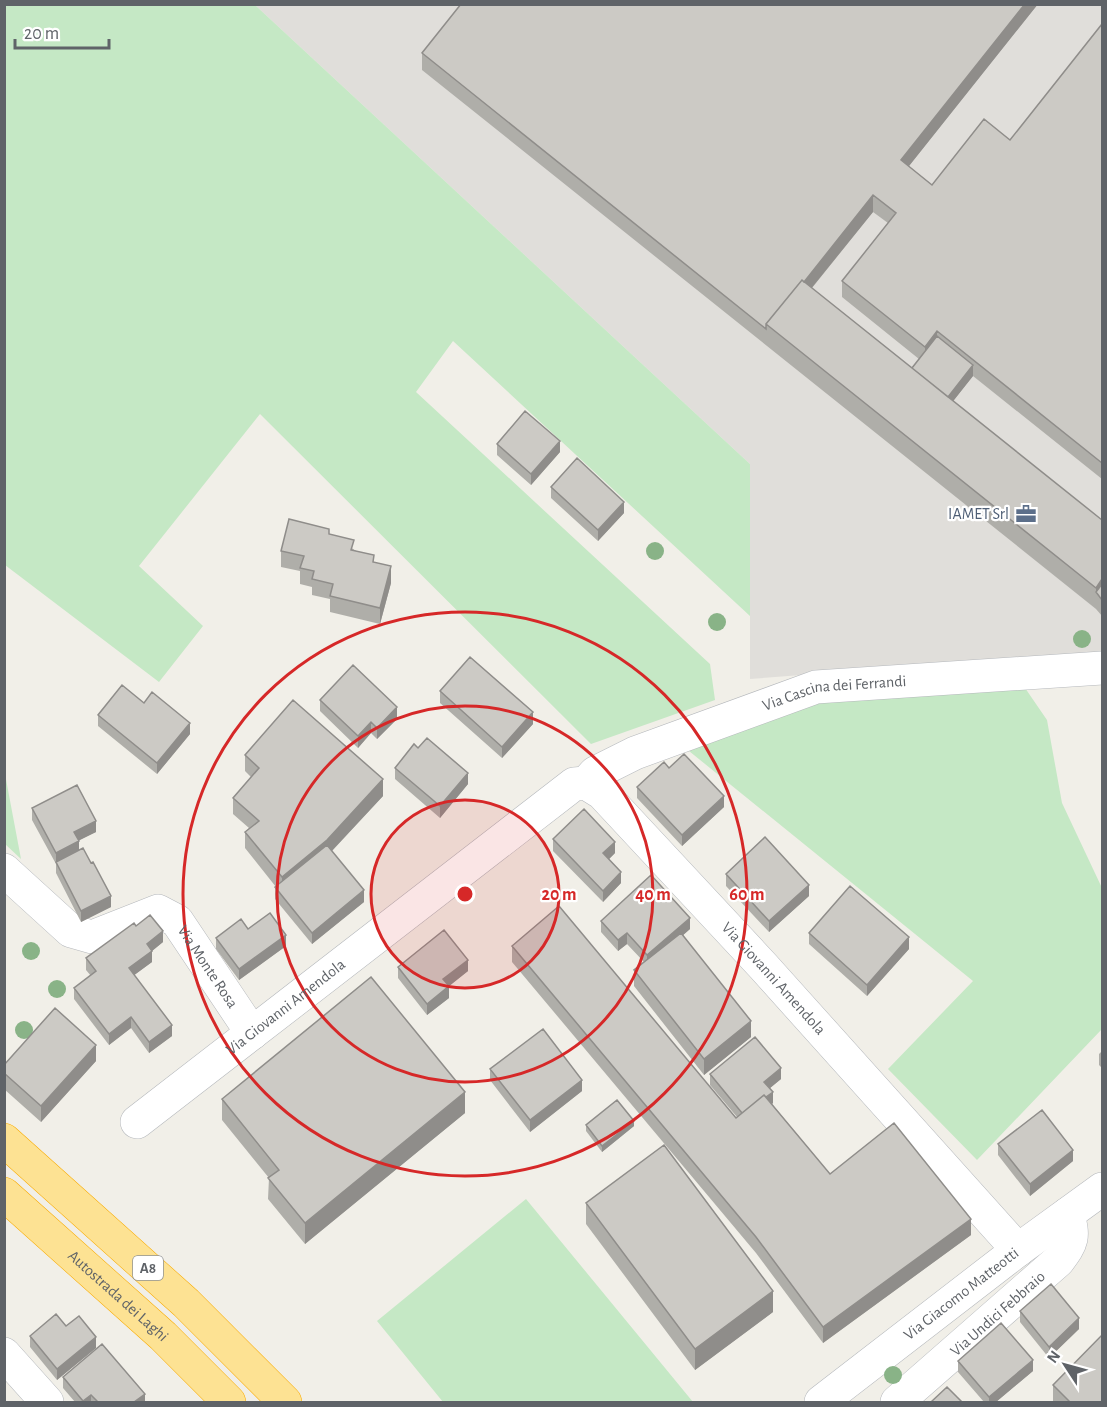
<svg xmlns="http://www.w3.org/2000/svg" width="1107" height="1407" viewBox="0 0 1107 1407" font-family="'Alegreya Sans',sans-serif">
<style>
.industrial{fill:#e0deda}
.green{fill:#c5e8c5}
.lines{fill:none;stroke-linecap:round;stroke-linejoin:round}
.minor-casing{stroke:#b5b8bc;stroke-width:34}
.highway-casing{stroke:#f9ab00;stroke-width:34}
.minor{stroke:#fff;stroke-width:33}
.highway{stroke:#fde293;stroke-width:33}
.tree{fill:#89b387}
.wall{fill:#afaea9;fill-rule:evenodd}
.shaded-wall{fill:#8f8d8a}
.building{fill:#cccac5;stroke:#8f8d8a;stroke-width:1.5}
.ring{fill:none;stroke:#d62828;stroke-width:3}
.labels{text-anchor:middle;dominant-baseline:central;stroke-width:4.5;stroke-linejoin:round;paint-order:stroke}
.shield{fill:#fff;stroke:#8f9295;stroke-width:1.5}
.shield-label{font-size:15px;font-weight:bold;fill:#5f6368}
.service-label{font-size:16px;fill:#4e5e75;stroke:#fff;text-anchor:end}
.street-label{font-size:16px;fill:#5f6368;stroke:#fff}
.centre{fill:#d62828;stroke:#fff;stroke-width:3}
.ring-label{font-size:18px;text-anchor:middle;font-weight:bold;fill:#d62828;stroke:#fff;stroke-width:4.5;stroke-linejoin:round;paint-order:stroke}
</style>
<rect width="100%" height="100%" fill="#f1efe8"/>
<path class="industrial" d="M255 5H1102V652L750 679V464Z"/>
<path class="green" d="M4 5H255L750 464V616L453 341 416 392 710 664 715 700 591 744 260 414 139 566 203 626 159 682 5 565Z
M1023 685 1047 720 1062 803 1102 888V1029L977 1160 888 1069 973 981 689 751 819 698Z
M5 774 21 859 5 844Z
M526 1199 693 1402H443L377 1321Z"/>
<g class="lines">
<g class="minor-casing">
<g id="minor">
<path id="s1" d="M586 783 595 773 635 753 816 687 1102 668"/>
<path id="s2" d="M4 870 71 931 92 937 158 911 177 921 252 1033"/>
<path id="s3" d="M137 1122 574 784 586 783 602 793 763 966 1018 1250"/>
<path d="M4 1354 47 1402"/>
<path id="s4" d="M821 1402 1018 1250 1102 1189"/>
<path id="s5" d="M897 1402 1058 1261C1073 1241 1074 1238 1068 1214"/>
</g>
</g>
<g class="highway-casing">
<g id="highway">
<path d="M4 1140 186 1303 285 1402"/>
<path id="s6" d="M4 1194 163 1336 229 1402"/>
</g>
</g>
<use href="#minor" class="minor"/>
<use href="#highway" class="highway"/>
</g>
<g class="tree">
<circle cx="655" cy="551" r="9"/>
<circle cx="717" cy="622" r="9"/>
<circle cx="1082" cy="639" r="9"/>
<circle cx="31" cy="951" r="9"/>
<circle cx="57" cy="989" r="9"/>
<circle cx="24" cy="1030" r="9"/>
<circle cx="893" cy="1375" r="9"/>
</g>
<path class="wall" d="M461 4H1038L909 166 932 185 1010 140 1102 24V479L973 376 953 401 1102 520V616L1096 609 422 70V53ZM873 212 888 223 842 281V297L919 359 912 368 812 288Z
M497 444 560 452 531 485 497 455Z
M551 487 624 513 598 541 551 498Z
M329 534 374 562 391 583 380 624 330 612V599L312 595V587L300 584V571L281 567V551Z
M440 691 533 724 502 758 440 703Z
M320 700 397 719 377 739 371 733 358 748 320 711Z
M144 703 190 734 157 774 98 726V715Z
M245 755 383 796 332 851 364 902 312 944 275 899V887H276L245 848V832L249 828 233 814V798L251 777 245 771Z
M395 768 468 784 440 818 395 779Z
M637 787 724 807 682 846 637 798Z
M32 808 96 832 79 840V850L91 863 111 907 81 922 56 873V864L32 820Z
M553 839 615 853 609 859 621 883 603 902 553 851Z
M726 874 809 896 769 932 726 886Z
M601 921 690 929 683 935 751 1037 704 1075 634 986V970L644 962 627 944 618 951 601 932Z
M136 926 163 942 152 951V962L134 975 172 1036 149 1053 131 1028 109 1045 74 999V988L91 976 86 970V958Z
M248 929 286 946 239 980 216 949V938Z
M809 933 909 949 867 996 809 944Z
M512 946 736 1118 737 1117 710 1085V1074L781 1079 770 1088 773 1103 772 1104 830 1174 971 1235 823 1343 756 1253 512 962Z
M398 967 468 971 449 986V998L427 1015 398 978Z
M1102 1051V1068L1099 1065V1054Z
M96 1061 41 1122 4 1089V1065Z
M490 1069 582 1091 530 1132 490 1080Z
M222 1099 465 1113 305 1244 268 1199 269 1178 222 1120Z
M586 1125 634 1126 602 1152 586 1131Z
M998 1144 1073 1161 1030 1196 998 1155Z
M586 1203 773 1312 695 1370 586 1224Z
M1020 1311 1079 1329 1049 1358 1020 1322Z
M66 1326 96 1348 57 1380 30 1347V1336Z
M958 1361 1033 1371 996 1402H984L958 1372Z
M63 1377 145 1402H75L63 1388Z
M1053 1385 1102 1402H1053Z"/>
<path class="shaded-wall" d="M1025 4H1038L901 176V160Z
M873 195V212L776 332 769 326Z
M937 331V347L925 363V347Z
M973 365V376L943 414V403Z
M560 441V452L531 485V474Z
M624 502V513L598 541V530Z
M391 566V583L380 624V608Z
M1102 579V600L1096 592V588Z
M397 707V719L377 739V728Z
M533 712V724L502 758V747Z
M371 722V733L358 748V736Z
M190 723V734L157 774V763Z
M468 773V784L440 818V806Z
M383 779V796L327 856 282 893V877Z
M724 796V807L682 846V835Z
M96 821V832L74 843V832Z
M79 841V852L56 862V853Z
M615 842V853L603 865V853Z
M621 872V883L603 902V891Z
M809 885V896L769 932V921Z
M364 890V902L312 944V933Z
M111 896V907L81 922V911Z
M690 918V929L647 967V955Z
M163 931V942L152 951V962L129 979V968L147 944Z
M627 933V944L618 951V940Z
M286 935V946L239 980V969Z
M909 937V949L867 996V985Z
M468 960V971L443 991V979Z
M449 986V998L427 1015V1004Z
M131 1017V1028L109 1045V1034Z
M751 1021V1037L704 1075V1059Z
M172 1025V1036L149 1053V1042Z
M96 1045V1061L41 1122V1106Z
M781 1068V1079L764 1093V1082Z
M582 1080V1091L530 1132V1120Z
M465 1092V1113L305 1244V1223Z
M773 1092V1103L745 1127V1115Z
M634 1121V1126L602 1152V1146Z
M1073 1150V1161L1030 1196V1184Z
M971 1219V1235L823 1343V1327Z
M773 1291V1312L695 1370V1349Z
M1079 1318V1329L1049 1358V1347Z
M96 1337V1348L57 1380V1369Z
M1033 1360V1371L996 1402H989V1397Z
M145 1394V1402H134Z
M91 1395V1402H83V1401Z"/>
<path class="building" d="M461 4H1025L901 160 932 185 984 119 1010 140 1102 24V463L937 331 925 347 842 281 896 213 873 195 804 282 802 280 766 324V329L422 53Z
M802 280 1102 520V579L1096 588 766 324Z
M937 336 973 365 948 397 912 368Z
M525 411 560 441 531 474 497 444Z
M577 458 624 502 598 530 551 487Z
M289 519 329 529V534L354 540 351 550 374 555 373 562 391 566 380 608 330 596 333 584 312 579 314 571 300 568 304 556 281 551Z
M1102 584V600L1096 592Z
M470 657 533 712 502 747 440 691Z
M353 665 397 707 377 728 371 722 358 736 320 700Z
M122 685 144 703 152 692 190 723 157 763 98 715Z
M293 700 383 779 327 840 282 877 245 832 259 821 233 798 259 768 245 755Z
M427 738 468 773 440 806 395 768 414 744 418 748Z
M684 754 724 796 682 835 637 787 664 762 669 768Z
M77 785 96 821 74 832 79 841 56 853 32 808Z
M584 809 615 842 603 853 621 872 603 891 553 839Z
M765 837 809 885 769 921 726 874Z
M327 845 364 890 312 933 275 887Z
M83 848 91 863 93 862 111 896 81 911 56 862Z
M651 875 690 918 647 955 627 933 618 940 601 921Z
M850 886 909 937 867 985 809 933Z
M559 906 736 1118 764 1095 830 1174 894 1123 971 1219 823 1327 756 1237 512 946Z
M270 913 286 935 239 969 216 938 241 919 248 929Z
M150 915 163 931 147 944 152 951 129 968 172 1025 149 1042 131 1017 109 1034 74 988 96 971 86 958 134 923 136 926Z
M444 930 468 960 443 979 449 986 427 1004 398 967Z
M681 933 751 1021 704 1059 634 970Z
M371 977 465 1092 305 1223 268 1178 279 1170 222 1099Z
M55 1008 96 1045 41 1106 4 1073V1065Z
M543 1029 582 1080 530 1120 490 1069Z
M755 1037 781 1068 764 1082 773 1092 766 1097 764 1095 742 1113 710 1074Z
M617 1100 634 1121 602 1146 586 1125Z
M1042 1110 1073 1150 1030 1184 998 1144Z
M664 1145 773 1291 695 1349 586 1203Z
M1051 1284 1079 1318 1049 1347 1020 1311Z
M56 1314 66 1326 79 1316 96 1337 57 1369 30 1336Z
M1001 1323 1033 1360 989 1397 958 1361Z
M1102 1335V1402H1070L1053 1385Z
M102 1344 145 1394 134 1402H98L91 1395 83 1401 63 1377Z
M947 1387 962 1402H931Z"/>
<circle cx="465" cy="894" r="94" fill="#d62828" fill-opacity=".12"/>
<g class="ring">
<circle cx="465" cy="894" r="94"/>
<circle cx="465" cy="894" r="188"/>
<circle cx="465" cy="894" r="282"/>
</g>
<defs>
<g id="office-bare" transform="scale(1.62)"><path d="M-6-3h4V-5.5h4V-3h4V5H-6ZM-1-4.5V-3h2v-1.5ZM-6 0V1H6V0Z" fill="#5c6f8a" stroke="#fff" stroke-width="2.5" paint-order="stroke"/></g>
</defs>
<g fill-rule="evenodd">
<use href="#office-bare" x="1026" y="514"/>
</g>
<g class="labels">
<rect class="shield" x="133" y="1256" width="30" height="24" rx="4.5"/>
<g class="shield-label">
<text x="148" y="1268">A8</text>
</g>
<g class="service-label">
<text x="1009" y="514">IAMET Srl</text>
</g>
<g class="street-label">
<text stroke="none"><textPath href="#s1" startOffset="268">Via Cascina dei Ferrandi</textPath></text>
<text stroke="none"><textPath href="#s2" startOffset="260">Via Monte Rosa</textPath></text>
<text stroke="none"><textPath href="#s3" startOffset="836">Via Giovanni Amendola</textPath></text>
<text stroke="none"><textPath href="#s3" startOffset="188">Via Giovanni Amendola</textPath></text>
<text stroke="none"><textPath href="#s4" startOffset="177">Via Giacomo Matteotti</textPath></text>
<text stroke="none"><textPath href="#s6" startOffset="153">Autostrada dei Laghi</textPath></text>
<text stroke="none"><textPath href="#s5" startOffset="134">Via Undici Febbraio</textPath></text>
</g>
</g>
<circle cx="465" cy="894" r="9" class="centre"/>
<g class="ring-label">
<text x="559" y="900">20 m</text>
<text x="653" y="900">40 m</text>
<text x="747" y="900">60 m</text>
</g>
<rect width="1107" height="1407" fill="none" stroke="#5f6368" stroke-width="12"/>
<g transform="translate(1065 1365) rotate(306)" stroke="#ffffff" stroke-width="4.5" paint-order="stroke">
<path d="M0-4.5L10 22L0 15L-10 22Z" fill="#5f6368"/>
<text y="-9" font-size="16" font-weight="bold" text-anchor="middle" fill="#5f6368">N</text>
</g>
<path d="M15 39v9h94v-9" fill="none" stroke="#5f6368" stroke-width="3"/>
<text x="24" y="39" font-size="18" fill="#5f6368" stroke="#ffffff" stroke-width="4.5" paint-order="stroke">20 m</text>
</svg>
